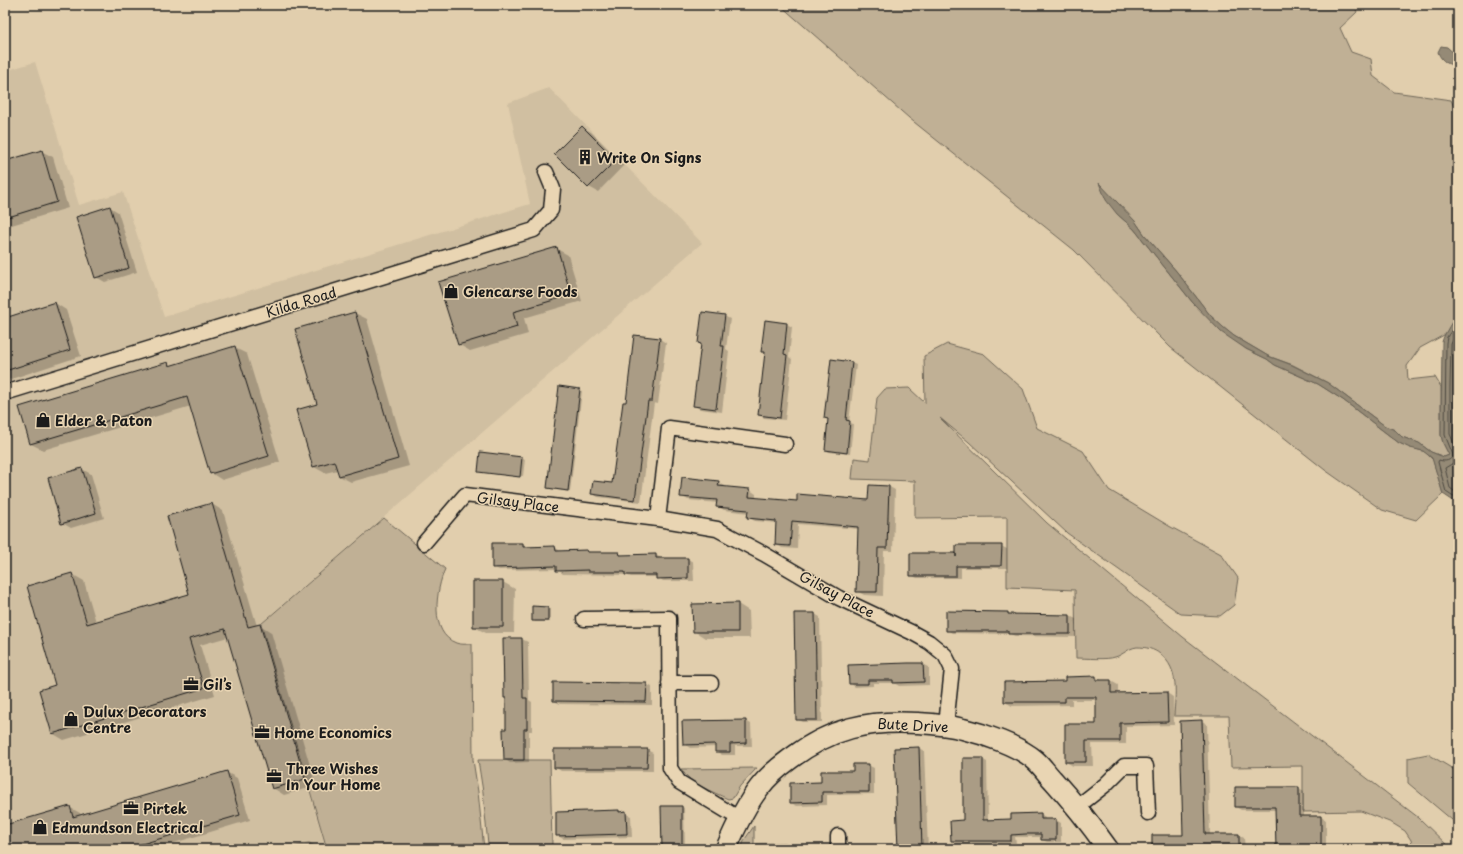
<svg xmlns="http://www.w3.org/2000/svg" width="1463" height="854" viewBox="0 0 1463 854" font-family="'Playpen Sans',sans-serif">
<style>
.built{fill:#d0bfa1}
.green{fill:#c0b095;stroke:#6e6658}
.water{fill:#958a76;stroke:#655e52}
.shadow{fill:#0003}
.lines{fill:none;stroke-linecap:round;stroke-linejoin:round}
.shore{stroke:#4c4840;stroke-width:1}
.building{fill:#aa9c85;stroke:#1c1c1c}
.street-casing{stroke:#1c1c1c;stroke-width:17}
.secondary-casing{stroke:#1c1c1c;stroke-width:23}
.street{stroke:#e9d5b3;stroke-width:14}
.secondary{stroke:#e9d5b3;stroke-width:20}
.labels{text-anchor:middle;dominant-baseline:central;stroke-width:3;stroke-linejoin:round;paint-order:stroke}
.poi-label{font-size:14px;font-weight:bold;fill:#1c1c1c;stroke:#e9d5b3;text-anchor:start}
.street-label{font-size:14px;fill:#1c1c1c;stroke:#e9d5b3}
</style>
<rect width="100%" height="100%" fill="#e1cead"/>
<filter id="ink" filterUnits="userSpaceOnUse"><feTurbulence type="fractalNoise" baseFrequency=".025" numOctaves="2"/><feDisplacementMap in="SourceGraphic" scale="8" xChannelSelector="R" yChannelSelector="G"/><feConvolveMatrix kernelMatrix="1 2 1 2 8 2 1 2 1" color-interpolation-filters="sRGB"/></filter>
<g filter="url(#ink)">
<path class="built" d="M35 62 79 205 123 192 164 317 530 204 508 103 549 88 702 243 260 624 326 849H5V71Z"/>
<path class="green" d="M780 5H1354L1357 12 1340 28 1351 52 1371 59 1373 76 1394 92 1451 100 1458 116V311L1448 330 1444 335 1420 348 1407 366 1408 380 1435 377 1441 387V435L1443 443 1449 455 1444 457 1431 452 1419 443 1402 437 1395 430 1385 426 1328 383 1293 365 1268 356 1234 336 1222 327 1210 315 1177 272 1144 234 1135 221 1120 207 1117 214 1134 229 1193 303 1246 349 1267 359 1275 365 1318 384 1343 400 1399 443 1425 452 1433 460 1443 494 1416 520 1382 510 1325 470 1170 347 1074 250 909 118Z
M947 344 984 354 1023 389 1037 428 1083 451 1109 490 1169 526 1221 554 1238 578 1234 605 1220 616 1181 614 1067 533 969 442 940 418 1047 523 1183 637 1419 818 1451 849H1413L1411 840 1405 831 1392 823 1371 815 1361 811 1303 812V766L1231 767 1229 716H1174C1175 695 1180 669 1160 654 1154 649 1146 647 1137 647 1128 648 1123 655 1115 657 1108 660 1085 658 1076 658L1075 590 1007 587V517L915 518V481L852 479 854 458 870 460 877 398 885 389 909 388 925 403 924 356Z
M384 518 445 569C436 590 429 633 456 643 461 645 467 644 472 644L473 760 478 792 484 849H327L261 624Z
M1428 754 1458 772V825L1408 783V758Z
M478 760H550L552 845H488L483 792Z
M757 768 740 786 733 798 728 799C712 791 691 785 681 769Z
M754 826V849H741L745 839Z"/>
<path class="water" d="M1441 46 1447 47 1458 57V65C1449 66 1441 61 1438 52Z
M1099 183 1135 221 1144 234 1177 272 1210 315 1223 327 1234 336 1268 356 1292 365 1328 383 1385 426 1395 430 1402 437 1419 443 1431 452 1444 457 1449 455 1443 443 1441 435 1442 342C1445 331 1453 322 1458 311V504L1443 494 1432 458 1423 451 1410 448 1399 443 1343 400 1318 384 1275 365 1267 359 1246 349 1221 332 1193 303 1134 229 1117 214 1106 200Z"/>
<path class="shadow" d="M582 127 591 132 624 165 598 192 589 187 556 154Z
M41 151 53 157 68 208 5 227V162Z
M110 207 118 212 137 272 105 282 96 277Z
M557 249 568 255 582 301 524 318 528 334 470 351 458 344Z
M55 303 66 310 81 356 5 381V319Z
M355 313 367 319 409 466 351 482 339 476 338 470 325 473 314 467 318 404Z
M724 316 730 319 726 349 729 351 722 412 700 409 694 406Z
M787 324 792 327 789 357 792 359 785 420 764 418 759 415 766 353 762 351Z
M635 336 660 339 666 343 658 404 654 403 641 502 598 497 592 493 613 484 627 403Z
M235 348 247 354 280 462 222 480 211 473 191 406 43 450 31 444 168 363 173 366Z
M831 361 852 363 856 365 849 422 853 424 850 454 829 452 826 450 829 420 825 417Z
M579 390 582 391 570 492 550 489 548 488Z
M481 453 522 458 525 459 523 476 480 471Z
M82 469 91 474 104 518 71 528 62 523Z
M718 482 725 486V488L750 490 756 494V498L798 502 869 501 888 486 895 490 893 551H884L883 596 864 595 857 591 859 529 798 524 797 549 782 548 776 544 777 523 755 521 748 517 749 513 724 510 717 506 718 503 688 500 681 496Z
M212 504 223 511 257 626 260 625 271 632 316 786 284 795 273 788 228 637 200 645 215 695 64 740 52 733 57 686 72 574 84 581 96 622 190 595Z
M493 544H523L529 547H555L561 552 587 551 591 553H619L624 556 656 555 662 559H688L693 562 694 581H663L658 577H631L626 575 563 574 557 569 499 570 493 567Z
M1001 546 1007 549V568H961V578H917L911 575 956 554Z
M474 582H503L515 589 514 633H486L474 627Z
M738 604 749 611 750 638H705L694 631Z
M548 608 550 609V622H535L533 620Z
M1008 613 1012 615 1070 616 1076 619 1075 637 1015 636 1010 634 952 633 947 630Z
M815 614 820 617 822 722H803L797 719Z
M504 639H522L528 642 529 700 532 702V731H529V762L510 763 504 759 508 730 507 699 505 698Z
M923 664 929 667V685L899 686 894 683H873V686L855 687 850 683Z
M1096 677 1103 681H1111L1118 685V694L1167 693 1173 697 1174 725 1126 726V744H1092L1093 766H1073L1066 762 1097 725V700H1072V705L1012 706 1005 702 1066 682Z
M646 684 652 687V705L560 704 554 701Z
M746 721 751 724 752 746H735V755H722L716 751V747L690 748 684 744Z
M1202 721 1207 724 1210 835H1239L1244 838 1245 849H1153L1184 836Z
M919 748 924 751 928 849H898Z
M647 750 653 753V771H561L555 767Z
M982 759 987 762 988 821 1012 820 1041 814 1045 817V820H1056L1061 823V842H1047L1042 840V837H1015L1016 843 956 844 952 841 964 821Z
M868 765 874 768V794L827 795V805L797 806 791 803 822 783Z
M226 772 237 778 250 820 154 849H12L69 807 80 813 81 816Z
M1299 788 1304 791V817H1321L1326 820V849H1276V810H1241L1236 807Z
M682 807 684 808 685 846H681V849H658V846H662Z
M619 811 631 816 632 837 563 839 557 835V813Z
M309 842 320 849H284Z
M785 842 791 846V849H755V843Z
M530 846 535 849H510V847Z"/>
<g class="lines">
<path class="shore" d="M1458 321 1447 337 1446 343 1445 435 1453 455C1451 461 1445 462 1439 460L1438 462 1446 492 1458 500
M1458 331 1451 344 1450 387V434L1458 453
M1458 342 1457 345 1456 433 1458 439
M1458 456 1455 462 1445 468 1450 488 1458 494"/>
</g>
<path class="building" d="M582 126 616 160 588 188 554 154Z
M42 150 57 202 5 218V161Z
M110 206 129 268 95 278 76 217Z
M557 247 571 295 513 312 517 327 458 345 438 282Z
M55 302 70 350 5 371V318Z
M355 312 398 459 339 476 334 461 313 467 296 410 317 404 295 329Z
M702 312 725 315 721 346H724L716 409 693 406 701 344 698 343Z
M765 320 787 323 784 354 787 355 780 418 758 415 765 352H761Z
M634 335 660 338 652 401H648L635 500 591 494 593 481 612 483 623 402H626Z
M235 346 269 456 210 474 187 397 30 444 19 407 168 362 169 366Z
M831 359 852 362 846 420 850 421 847 453 825 450 828 419 824 418Z
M559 386 580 389 568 491 547 488Z
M480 452 522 457 520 477 478 472Z
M82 468 96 513 61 524 48 478Z
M682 477 719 481 718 486 750 489 749 497 797 501V494L868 500 869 485 889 486 887 548H878L877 592H856L858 527 792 521 790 546 775 545 776 521 747 518 748 510 716 507 717 500 680 497Z
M212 503 248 627 260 624 305 779 272 789 225 629 189 639 204 688 52 734 39 690 55 685 27 586 72 573 87 624 189 594 167 516Z
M492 543H523V547L555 546 556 551 587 550 588 552H619L620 555 656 554V558H688V578L656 579V575H625V572H588V570L556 571V566L492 568Z
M956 545H1002L1001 566H956V576H910V553H956V557Z
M473 581H503V627H473Z
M738 603V632H693L692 604Z
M532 606 548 607V621H532Z
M946 611 1008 612V614L1070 615V634H1008V631H946Z
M794 613H815L817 720H796Z
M503 638H522L523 698H527V729H524V760H504L503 729H506V698H504Z
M908 663H923L924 682 893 683V680H868V684H849L848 665Z
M1096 676V680H1111V693L1167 692 1168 722 1120 723V741H1086V762H1065V724H1096V697H1065V702H1004V682L1065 681V677Z
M553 682 647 683 646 702 553 701Z
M746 720V743L730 744V752H715V744L683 745 682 721Z
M1202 720 1205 834H1239V849H1152V835H1183L1180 721Z
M919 747 922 849H898L894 748Z
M554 749H648L647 768H554Z
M963 758H983V820L1011 819V814L1041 813V819H1056V840H1041V834H1026L1011 835V841H951L950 821 963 820Z
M853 764H869V792H822V802L790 803V783L821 782V771H853Z
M227 771 240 815 125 849H11L5 825 70 806 73 817Z
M1235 787H1299V816H1321V849H1276L1275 807H1235Z
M661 806H682V845H678V849H662Z
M619 810V812L626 811 627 834 556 836V812Z"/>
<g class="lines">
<g class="street-casing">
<path id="street" d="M5 393 534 230 551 210 553 189 546 172
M658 519 669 428 785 444
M424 543 465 495 658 519 717 529 764 554 839 598 911 632 929 642 945 655 952 669 946 725
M584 619 669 618 670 768 679 782 730 813 740 818
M669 683H711
M1077 807 1105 785 1124 766H1146L1148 813
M838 836V849"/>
</g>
<g class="secondary-casing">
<path id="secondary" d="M726 849C735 828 745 806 759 788 768 776 779 767 790 759 831 728 868 720 918 723 934 724 948 725 963 729 984 734 1019 746 1035 760 1042 766 1047 774 1053 780 1073 802 1091 825 1108 849"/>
</g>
<use href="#street" class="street"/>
<use href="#secondary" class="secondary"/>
</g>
</g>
<defs>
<g id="building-bare" transform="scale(1.2)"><path d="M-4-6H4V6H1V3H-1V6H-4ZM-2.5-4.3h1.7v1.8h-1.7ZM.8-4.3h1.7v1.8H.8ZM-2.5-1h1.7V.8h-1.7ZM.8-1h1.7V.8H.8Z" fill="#1c1c1c" stroke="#e9d5b3" stroke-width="2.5" paint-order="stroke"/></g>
<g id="shop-bare" transform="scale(1.2)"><path d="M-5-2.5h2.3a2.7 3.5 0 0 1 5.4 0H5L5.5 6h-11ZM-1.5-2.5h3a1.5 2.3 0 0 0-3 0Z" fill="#1c1c1c" stroke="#e9d5b3" stroke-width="2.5" paint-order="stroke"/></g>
<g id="office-bare" transform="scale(1.2)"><path d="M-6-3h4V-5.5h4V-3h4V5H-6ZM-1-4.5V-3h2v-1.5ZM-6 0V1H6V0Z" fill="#1c1c1c" stroke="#e9d5b3" stroke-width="2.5" paint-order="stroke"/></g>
</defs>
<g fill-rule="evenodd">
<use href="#building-bare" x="585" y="157"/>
<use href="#shop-bare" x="451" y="291"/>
<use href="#shop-bare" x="43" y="420"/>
<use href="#office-bare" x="191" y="684"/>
<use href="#shop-bare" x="71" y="719"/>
<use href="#office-bare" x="262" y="732"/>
<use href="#office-bare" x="274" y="776"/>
<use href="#office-bare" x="131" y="808"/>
<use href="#shop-bare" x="40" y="827"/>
</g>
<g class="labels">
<g class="poi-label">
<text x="597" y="157">Write On Signs</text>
<text x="463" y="291">Glencarse Foods</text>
<text x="55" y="420">Elder &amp; Paton</text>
<text x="203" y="684">Gil’s</text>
<text x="83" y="711">Dulux Decorators<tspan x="83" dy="16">Centre</tspan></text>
<text x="274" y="732">Home Economics</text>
<text x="286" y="768">Three Wishes<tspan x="286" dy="16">In Your Home</tspan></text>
<text x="143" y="808">Pirtek</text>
<text x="52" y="827">Edmundson Electrical</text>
</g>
<g class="street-label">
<text transform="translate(301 302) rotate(-17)">Kilda Road</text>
<text transform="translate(518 502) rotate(7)">Gilsay Place</text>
<text transform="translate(837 594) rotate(28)">Gilsay Place</text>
<text transform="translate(913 725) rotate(3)">Bute Drive</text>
</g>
</g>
<rect width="1463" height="854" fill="none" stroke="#e9d5b3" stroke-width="20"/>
<rect x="10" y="10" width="1443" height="834" fill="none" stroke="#1c1c1c" stroke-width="1.5" filter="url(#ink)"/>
</svg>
